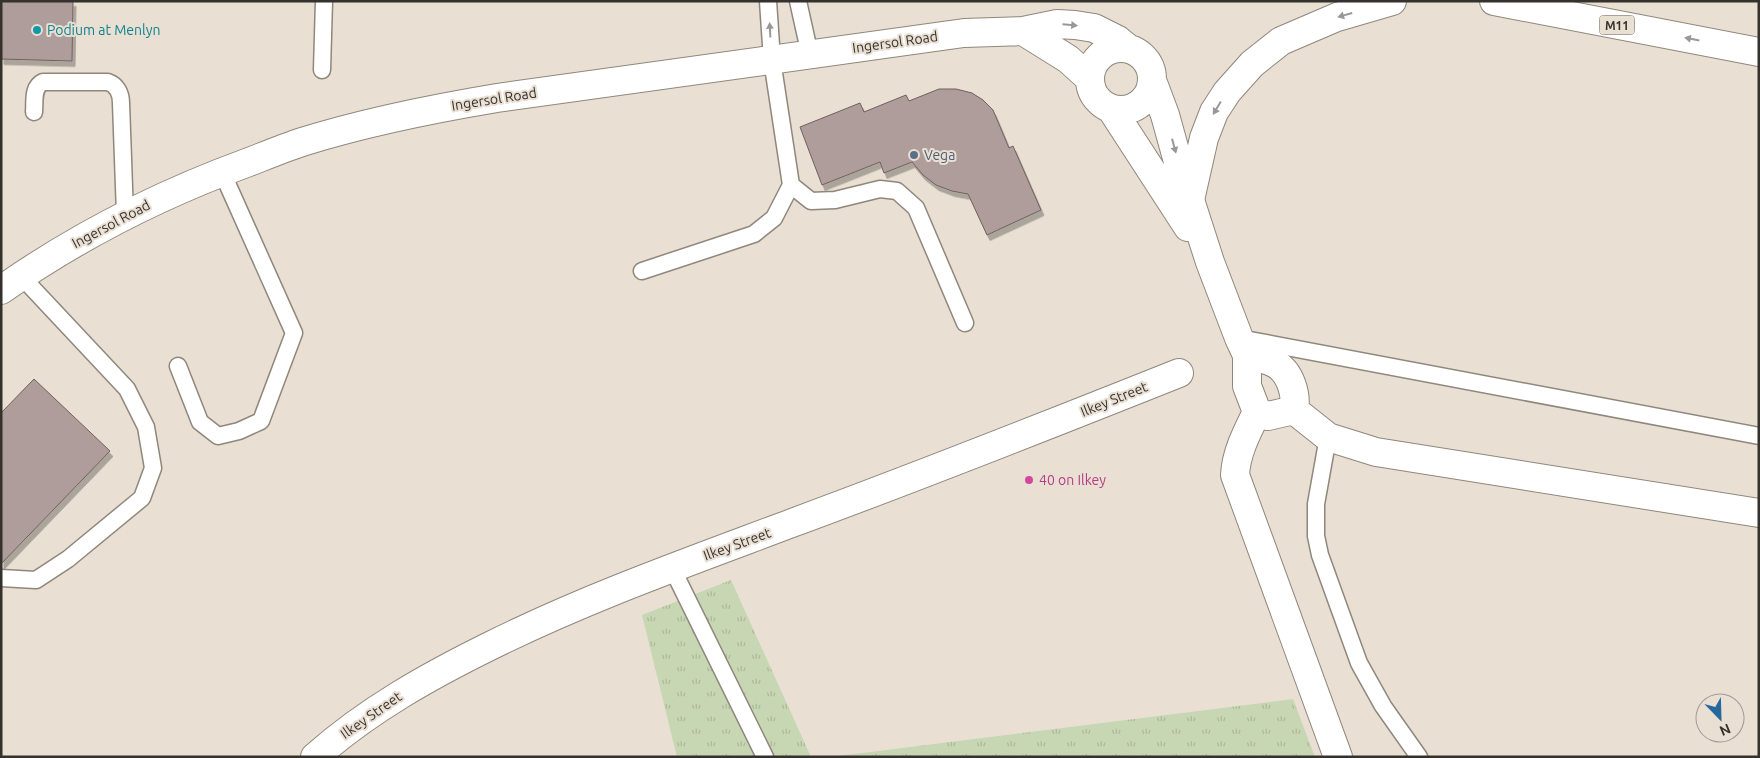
<svg xmlns="http://www.w3.org/2000/svg" width="1760" height="758" viewBox="0 0 1760 758" font-family="Ubuntu,sans-serif">
<style>
.park{fill:url(#park-tufts)}
.building{fill:#ae9d9a;stroke:#6f605d;filter:url(#shadow)}
.lines{fill:none;stroke-linecap:round;stroke-linejoin:round}
.lane-casing{stroke:#8f877b;stroke-width:19}
.street-casing{stroke:#8f877b;stroke-width:30}
.primary-casing{stroke:#8f877b;stroke-width:30}
.lane{stroke:#fff;stroke-width:16}
.street{stroke:#fff;stroke-width:28}
.primary{stroke:#fff;stroke-width:28}
.oneway{fill:#9a9896}
.culture-dot{fill:#0f9aa8;stroke:#e9dfd3;stroke-width:2}
.service-dot{fill:#5c6f8a;stroke:#e9dfd3;stroke-width:2}
.hotel-dot{fill:#d1479c;stroke:#e9dfd3;stroke-width:2}
.labels{text-anchor:middle;dominant-baseline:central;stroke-width:4;stroke-linejoin:round;paint-order:stroke}
.shield{fill:#e9dfd3;stroke:#6b655f;stroke-width:1}
.shield-label{font-size:12px;font-weight:bold;fill:#35312d}
.culture-label{font-size:14px;fill:#0d838f;stroke:#e9dfd3;text-anchor:start}
.street-label{font-size:14px;fill:#35312d;stroke:#e9dfd3}
.service-label{font-size:14px;fill:#4e5e75;stroke:#e9dfd3;text-anchor:start}
.hotel-label{font-size:14px;fill:#b23c85;stroke:#e9dfd3;text-anchor:start}
</style>
<defs>
<pattern id="park-tufts" width="24" height="20" patternUnits="userSpaceOnUse" patternTransform="scale(1.25)"><rect width="24" height="20" fill="#c7d7b3"/><path d="M3 7l-1-3M5 7V3M7 7l1-3M15 17l-1-3M17 17v-4M19 17l1-3" fill="none" stroke="#acb99a"/></pattern>
<filter id="shadow"><feDropShadow dx="3" dy="5.5" stdDeviation="0" flood-color="#0004"/></filter>
</defs>
<rect width="100%" height="100%" fill="#e9dfd3"/>
<path class="park" d="M731 580 811 757H677L642 615Z
M1293 699 1315 757H830Z"/>
<path class="building" d="M1 1H73L72 61 1 59Z
M939 89H956L972 93 983 100 993 110 1009 148 1013 146 1041 210 987 235 968 194 952 191 936 185 923 175 912 162 884 173 880 162 822 185 800 127 860 103 864 112 906 95 909 101Z
M34 379 110 451 1 564V413Z"/>
<g class="lines">
<g class="lane-casing">
<path id="lane" d="M768 1 772 60 791 185 811 201 835 200 880 189 897 191 916 208 965 323
M798 1 810 55
M322 70 324 1
M34 112C35 102 32 87 43 82H108C117 85 121 94 121 103L125 215
M642 271 754 234 774 218 791 185
M1239 338 1759 436
M178 366 200 422 218 436 239 431 261 421 294 333 222 172
M1328 437 1316 504V536L1320 555 1359 663 1383 706 1419 757
M672 568 765 757
M1 578 36 580 68 559 142 498 153 468 146 427 127 389 21 276"/>
</g>
<g class="street-casing">
<path id="street" d="M1023 31 1068 59 1089 78
M1090 79a31 31 0 1 1 62 0a31 31 0 1 1-62 0Z
M1153 83 1165 115 1180 169 1210 262 1239 338 1247 355V386L1257 412 1268 416 1294 410C1297 394 1290 371 1274 363 1266 359 1256 357 1247 355
M1112 110 1188 227
M1 290C78 236 161 194 249 162 267 155 284 148 302 142 366 122 431 109 497 98L964 33 1023 31 1057 24 1075 25 1094 28 1118 40 1129 49
M1294 410 1328 437 1376 452 1759 513
M1257 412C1247 432 1236 453 1235 475L1338 757
M315 757C368 710 429 676 492 645 589 597 691 561 792 523 922 475 1051 424 1179 373"/>
</g>
<g class="primary-casing">
<path id="primary" d="M1494 1 1759 52
M1190 200 1204 138 1214 112 1227 92 1252 64 1281 41 1337 17 1392 1"/>
</g>
<use href="#lane" class="lane"/>
<use href="#street" class="street"/>
<use href="#primary" class="primary"/>
</g>
<defs><path id="oneway-solid" d="M-6-.8H1V-3.2L6.5 0L1 3.2V.8H-6Z" transform="scale(1.25)"/></defs>
<g class="oneway">
<use href="#oneway-solid" transform="translate(1345 15) rotate(164)"/>
<use href="#oneway-solid" transform="translate(1070 25) rotate(5)"/>
<use href="#oneway-solid" transform="translate(770 30) rotate(-93)"/>
<use href="#oneway-solid" transform="translate(1692 39) rotate(-169)"/>
<use href="#oneway-solid" transform="translate(1217 108) rotate(121)"/>
<use href="#oneway-solid" transform="translate(1174 146) rotate(75)"/>
</g>
<circle class="culture-dot" cx="37" cy="30" r="5"/>
<circle class="service-dot" cx="914" cy="155" r="5"/>
<circle class="hotel-dot" cx="1029" cy="480" r="5"/>
<g class="labels">
<rect class="shield" x="1599.5" y="15.5" width="35" height="19" rx="4"/>
<g class="shield-label">
<text x="1617" y="25">M11</text>
</g>
<g class="culture-label">
<text x="47" y="30">Podium at Menlyn</text>
</g>
<g class="street-label">
<text transform="translate(895 42) rotate(-8)">Ingersol Road</text>
<text transform="translate(494 99) rotate(-9)">Ingersol Road</text>
<text transform="translate(111 224) rotate(-28)">Ingersol Road</text>
<text transform="translate(1114 399) rotate(-22)">Ilkey Street</text>
<text transform="translate(737 544) rotate(-20)">Ilkey Street</text>
<text transform="translate(371 715) rotate(-35)">Ilkey Street</text>
</g>
<g class="service-label">
<text x="924" y="155">Vega</text>
</g>
<g class="hotel-label">
<text x="1039" y="480">40 on Ilkey</text>
</g>
</g>
<rect width="1760" height="758" fill="none" stroke="#35312d" stroke-width="5"/>
<g transform="translate(1720 718) rotate(157)"><circle r="24" fill="#e9dfd3" stroke="#a19991"/>
<path d="M0-4L9 19L0 12L-9 19Z" fill="#26679d"/>
<text y="-8" font-size="14" font-weight="bold" text-anchor="middle" fill="#35312d">N</text>
</g>
</svg>
